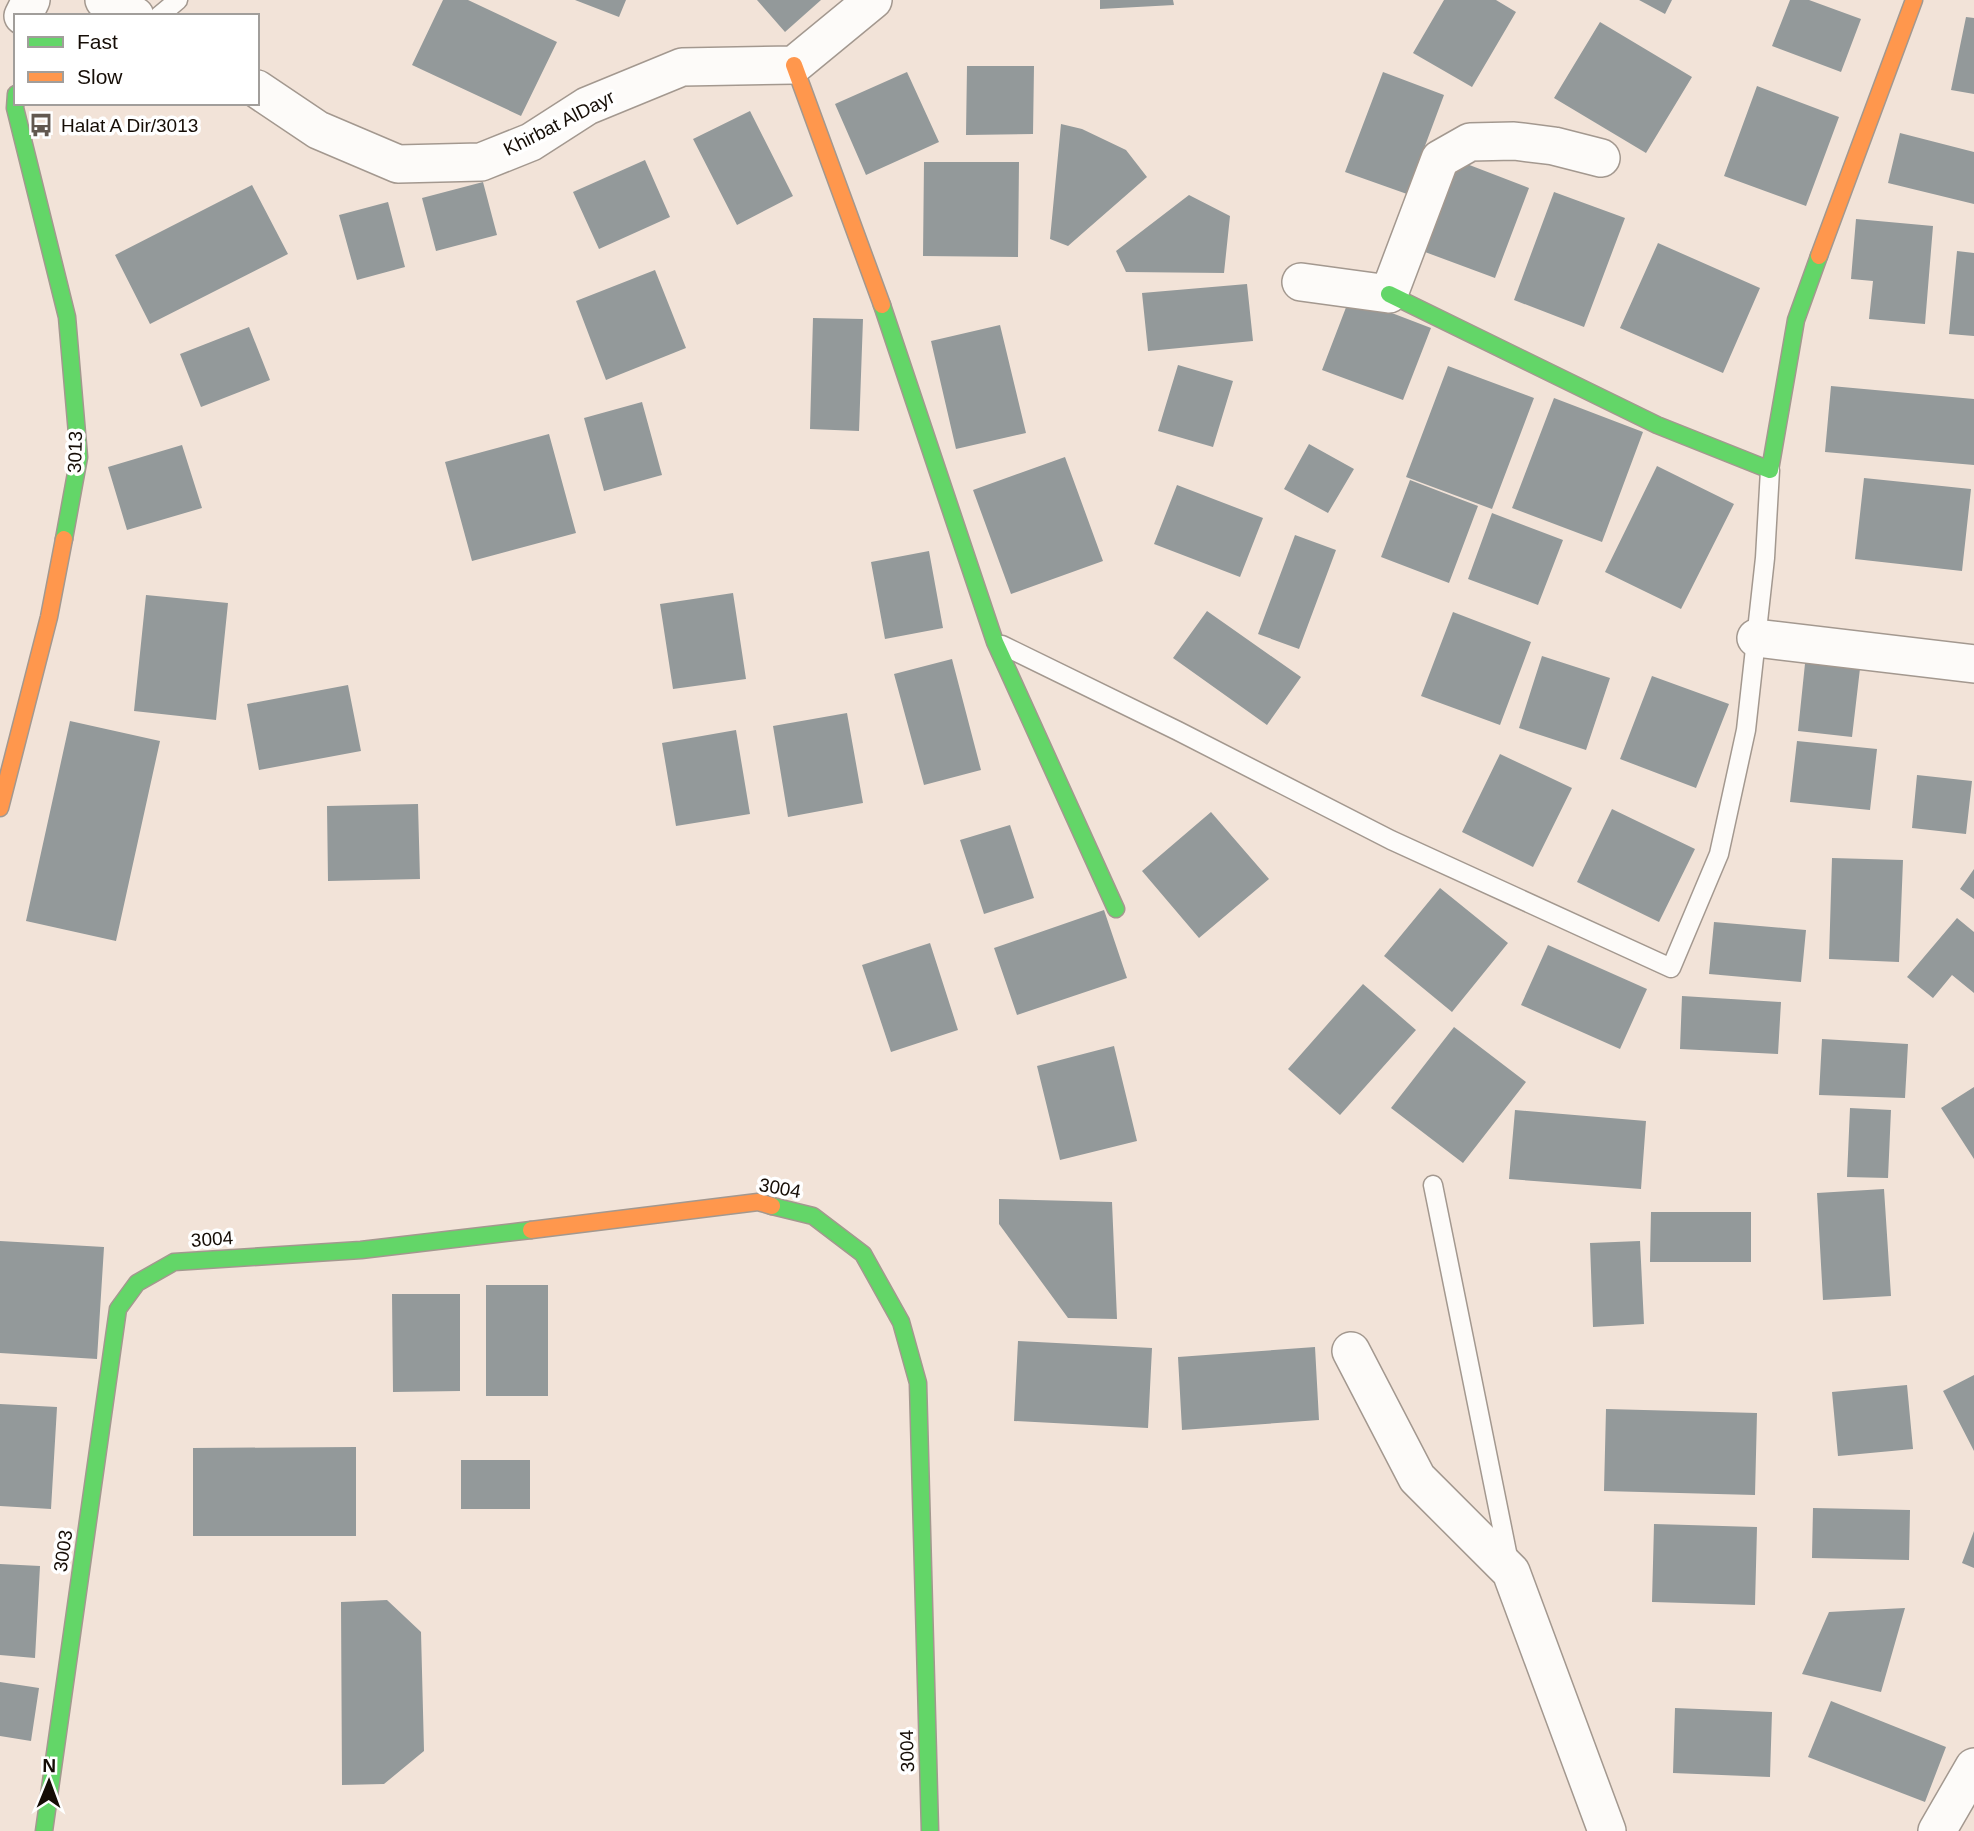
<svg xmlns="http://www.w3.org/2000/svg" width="1974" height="1831" viewBox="0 0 1974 1831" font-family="Helvetica,sans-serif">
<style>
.building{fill:#93999a}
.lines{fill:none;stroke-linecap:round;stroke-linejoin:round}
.lane-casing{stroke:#a3988f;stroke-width:21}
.street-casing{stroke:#a3988f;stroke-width:40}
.fast-casing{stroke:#a3988f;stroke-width:19}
.slow-casing{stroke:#a3988f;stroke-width:19}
.lane{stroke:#fdfbf9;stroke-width:18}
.street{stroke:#fdfbf9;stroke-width:37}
.fast{stroke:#63d668;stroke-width:16}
.slow{stroke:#ff974d;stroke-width:16}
.labels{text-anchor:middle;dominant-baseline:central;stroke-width:7;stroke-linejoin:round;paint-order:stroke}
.street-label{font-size:19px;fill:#150d06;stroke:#fff}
.poi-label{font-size:19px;fill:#150d06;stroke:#fff;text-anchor:start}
</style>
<rect width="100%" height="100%" fill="#f2e3d8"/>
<path class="building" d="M443 0H468L557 42 521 116 412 65Z
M575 0H626L619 17Z
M757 0H821L785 32Z
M1100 0H1173L1174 5 1100 9Z
M1444 0H1496L1516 12 1472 87 1413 53Z
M1639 0H1672L1665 14Z
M1790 0H1809L1861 19 1841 72 1772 46Z
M1966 17 1974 18V94L1951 90Z
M1600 22 1692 77 1646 153 1554 98Z
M967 66H1034L1033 134 966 135Z
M907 72 939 142 866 175 835 104Z
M1383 72 1444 95 1407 194 1345 172Z
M1757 86 1839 117 1806 206 1724 176Z
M750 111 793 196 737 225 693 139Z
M1061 124 1082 129 1126 150 1147 177 1068 246 1050 239Z
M1900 133 1974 152V204L1888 183Z
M645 160 670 217 599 249 573 192Z
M1459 161 1529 188 1495 278 1425 252Z
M924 162H1019L1018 257 923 256Z
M483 182 497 235 436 251 422 198Z
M252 185 288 254 150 324 115 255Z
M1554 192 1625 218 1584 327 1514 300Z
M1189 195 1230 216 1224 273 1126 272 1116 251Z
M388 202 405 267 357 280 339 215Z
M1856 219 1933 226 1925 324 1869 319 1873 281 1851 279Z
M1658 243 1760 288 1723 373 1620 328Z
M1957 251 1974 253V336L1949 334Z
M655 270 686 348 606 380 576 301Z
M1247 284 1253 341 1148 351 1142 293Z
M1350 297 1431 328 1403 400 1322 370Z
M813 318 863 319 859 431 810 429Z
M1000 325 1026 433 956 449 931 341Z
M249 327 270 380 201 407 180 354Z
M1178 365 1233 381 1213 447 1158 431Z
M1448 366 1534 398 1492 509 1406 477Z
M1831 386 1974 399V465L1825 452Z
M1554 398 1643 432 1602 542 1512 508Z
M642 402 662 475 604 491 584 418Z
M549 434 576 533 472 561 445 462Z
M1309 444 1354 469 1328 513 1284 489Z
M182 445 202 508 127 530 108 467Z
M1065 457 1103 561 1011 594 973 490Z
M1657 466 1734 504 1681 609 1605 572Z
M1864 478 1971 489 1962 571 1855 559Z
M1410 480 1478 506 1449 583 1381 557Z
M1177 485 1263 518 1240 577 1154 544Z
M1492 513 1563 540 1538 605 1468 579Z
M1295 535 1336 550 1299 649 1258 634Z
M929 551 943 628 885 639 871 562Z
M733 593 746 679 673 689 660 604Z
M146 595 228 603 216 720 134 711Z
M1207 611 1301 677 1267 725 1173 658Z
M1453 612 1531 642 1500 725 1421 696Z
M1806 654 1861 660 1852 737 1798 731Z
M1542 656 1610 678 1586 750 1519 728Z
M952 659 981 770 924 785 894 674Z
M1652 676 1729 704 1696 788 1620 759Z
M348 685 361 751 259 770 247 704Z
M847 713 863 803 788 817 773 726Z
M70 721 160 741 116 941 26 921Z
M736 730 750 814 676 826 662 743Z
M1797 741 1877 749 1870 810 1790 802Z
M1500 754 1572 788 1533 867 1462 832Z
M1917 775 1972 781 1966 834 1912 828Z
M418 804 420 879 328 881 327 806Z
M1612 809 1695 849 1659 922 1577 882Z
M1211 812 1269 879 1199 938 1142 871Z
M1010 825 1034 898 984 914 960 840Z
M1832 858 1903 860 1899 962 1829 959Z
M1974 869V899L1960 889Z
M1440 888 1508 943 1452 1012 1384 956Z
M1104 910 1127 978 1017 1015 994 948Z
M1957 918 1974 932V993L1952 975 1933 998 1907 977Z
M1714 922 1806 930 1801 982 1709 974Z
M930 943 958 1030 891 1052 862 965Z
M1548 945 1647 989 1620 1049 1521 1005Z
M1363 984 1416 1030 1340 1115 1288 1069Z
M1682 996 1781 1002 1778 1054 1680 1049Z
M1454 1027 1526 1082 1463 1163 1391 1108Z
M1822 1039 1908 1044 1905 1098 1819 1095Z
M1114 1046 1137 1141 1060 1160 1037 1066Z
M1974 1087V1159L1941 1108Z
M1850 1108 1891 1110 1888 1178 1847 1177Z
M1515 1110 1646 1121 1641 1189 1509 1179Z
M1884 1189 1891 1296 1823 1300 1817 1193Z
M999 1199 1112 1202 1117 1319 1068 1318 999 1224Z
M1651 1212H1751V1262H1650Z
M0 1241 104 1247 97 1359 0 1353Z
M1640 1241 1644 1324 1593 1327 1590 1243Z
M486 1285H548V1396H486Z
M392 1294H460V1391L393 1392Z
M1018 1341 1152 1348 1148 1428 1014 1421Z
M1315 1347 1319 1420 1182 1430 1178 1357Z
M1974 1375V1451L1943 1391Z
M1907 1385 1913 1449 1838 1456 1832 1392Z
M0 1404 57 1407 51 1509 0 1506Z
M1606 1409 1757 1413 1755 1495 1604 1491Z
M356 1447V1536H193V1448Z
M461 1460H530V1509H461Z
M1813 1508 1910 1510 1909 1560 1812 1558Z
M1654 1524 1757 1527 1755 1605 1652 1602Z
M1974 1531V1568L1962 1563Z
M0 1564 40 1566 35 1658 0 1655Z
M387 1600 421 1632 424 1751 384 1784 342 1785 341 1602Z
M1905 1608 1881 1692 1802 1674 1829 1612Z
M0 1682 39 1688 31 1741 0 1736Z
M1831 1701 1946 1747 1925 1802 1808 1757Z
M1675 1708 1772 1712 1770 1777 1673 1773Z"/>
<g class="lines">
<g class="lane-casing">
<path id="lane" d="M159 16 178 0
M1002 645 1178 731 1391 840 1671 968 1719 854 1746 730 1765 558 1770 470
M1433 1185 1509 1562"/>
</g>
<g class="street-casing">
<path id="street" d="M104 0 135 16
M23 16 31 0
M257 89 318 130 398 164 481 162 531 142 587 106 682 67 794 65 873 0
M1301 282 1389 294 1440 159 1470 142 1514 141 1554 146 1601 158
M1756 638 1974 664
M1351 1351 1417 1478 1511 1572 1607 1831
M1937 1831 1974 1767"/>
</g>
<g class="fast-casing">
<path id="fast" d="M16 94 15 108 67 317 79 457 64 539
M1389 294 1657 425 1770 470 1796 320 1819 256
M882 305 995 642 1116 909
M772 1206 813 1216 863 1254 901 1322 918 1383 930 1831
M44 1831 118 1309 137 1283 174 1262 361 1250 531 1230"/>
</g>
<g class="slow-casing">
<path id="slow" d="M794 65 882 305
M1819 256 1914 0
M0 808 49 617 64 539
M531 1230 758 1202 772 1206"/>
</g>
<use href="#lane" class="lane"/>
<use href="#street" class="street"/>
<use href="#fast" class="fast"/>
<use href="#slow" class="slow"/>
</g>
<defs>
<g id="bus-bare" transform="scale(1.89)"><path d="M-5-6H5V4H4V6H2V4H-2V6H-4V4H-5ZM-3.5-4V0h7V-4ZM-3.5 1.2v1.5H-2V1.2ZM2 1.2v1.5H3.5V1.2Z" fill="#625850" stroke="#fff" stroke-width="2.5" paint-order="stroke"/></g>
</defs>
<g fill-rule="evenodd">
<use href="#bus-bare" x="41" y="125"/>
</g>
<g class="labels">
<g class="street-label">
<text transform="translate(559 123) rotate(-27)">Khirbat AlDayr</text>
<text transform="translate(75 452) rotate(-88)">3013</text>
<text transform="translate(780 1188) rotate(10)">3004</text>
<text transform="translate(212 1239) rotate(-4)">3004</text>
<text transform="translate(63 1551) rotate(-82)">3003</text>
<text transform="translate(907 1751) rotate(-92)">3004</text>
</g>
<g class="poi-label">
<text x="61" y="125">Halat A Dir/3013</text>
</g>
</g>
<rect x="14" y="14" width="245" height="91" fill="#ffffff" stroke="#a19e9b" stroke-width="2"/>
<rect x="28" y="37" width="35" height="10" fill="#63d668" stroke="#a19e9b" stroke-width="2"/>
<text x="77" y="49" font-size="21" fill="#150d06">Fast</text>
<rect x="28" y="72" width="35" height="10" fill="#ff974d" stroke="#a19e9b" stroke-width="2"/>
<text x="77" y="84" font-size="21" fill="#150d06">Slow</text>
<g transform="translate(49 1782) rotate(1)" stroke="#ffffff" stroke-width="5" paint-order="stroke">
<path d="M0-5L12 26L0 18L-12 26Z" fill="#150d06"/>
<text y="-10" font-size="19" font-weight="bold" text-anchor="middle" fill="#150d06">N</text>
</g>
</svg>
